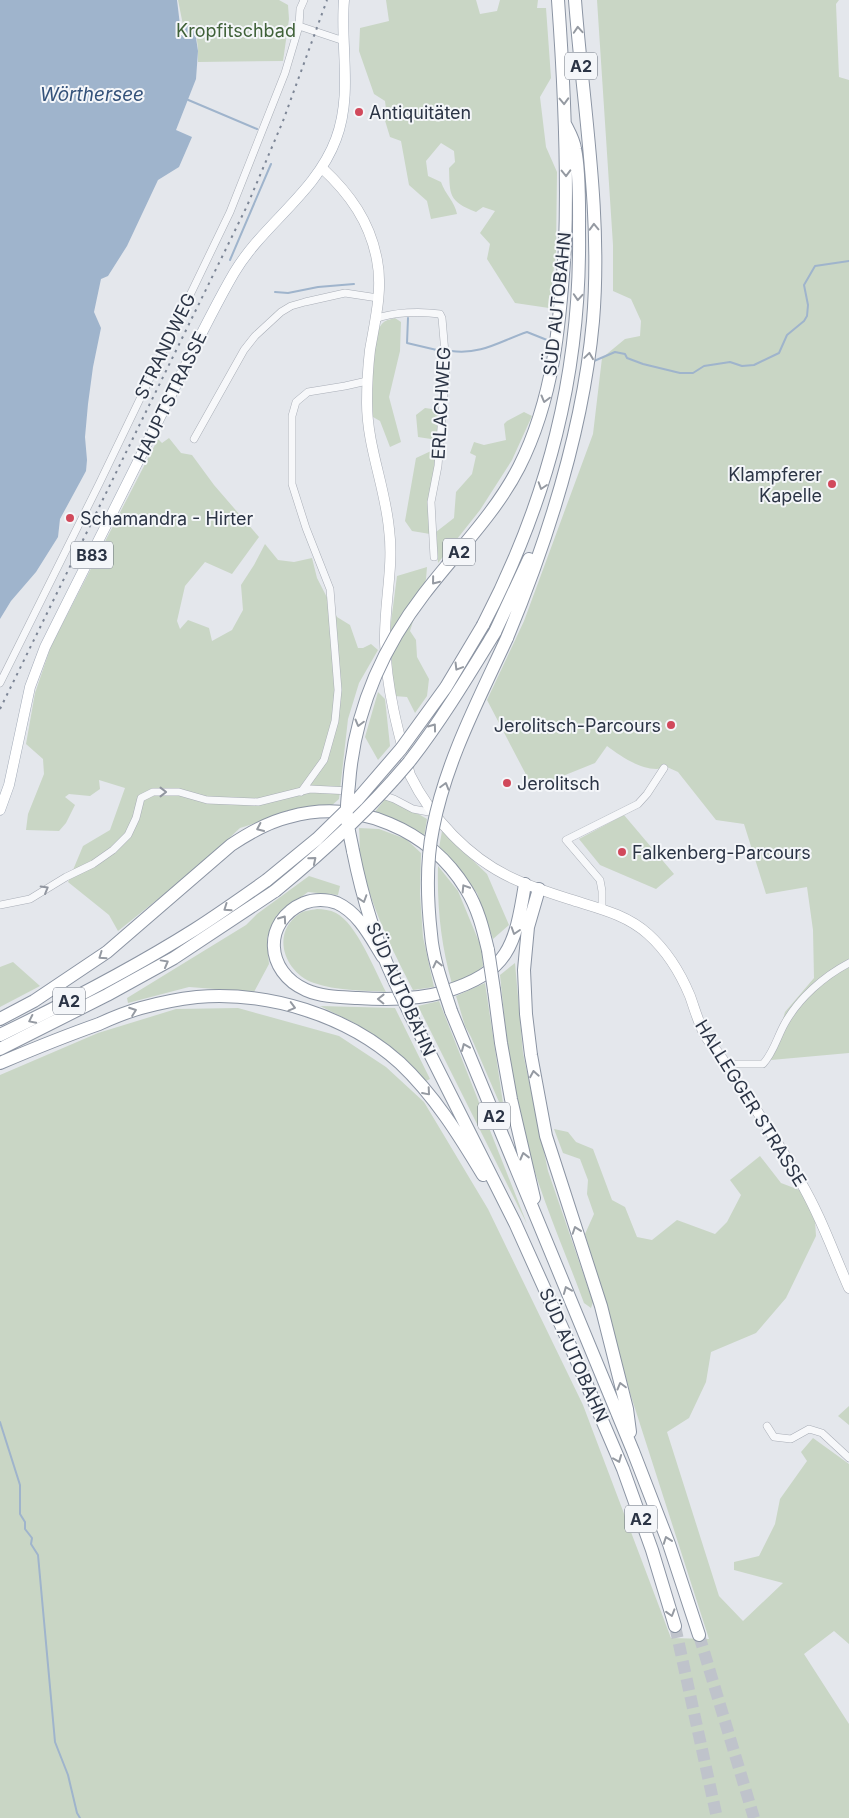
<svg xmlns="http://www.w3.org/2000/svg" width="849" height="1818" viewBox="0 0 849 1818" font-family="Inter,sans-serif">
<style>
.green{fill:#c9d6c5}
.water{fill:#9fb4cc}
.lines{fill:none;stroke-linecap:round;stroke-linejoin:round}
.stream{stroke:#9fb4cc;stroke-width:2}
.motorway-tunnel{stroke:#bfc3cb;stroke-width:12;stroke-dasharray:12 6;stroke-linecap:butt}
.minor-casing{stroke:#a9aeb7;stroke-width:8}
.secondary-casing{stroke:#a9aeb7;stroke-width:11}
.primary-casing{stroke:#a3abb8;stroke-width:11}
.motorway-casing{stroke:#8b94a3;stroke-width:14}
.minor{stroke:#f7f8fa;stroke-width:7}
.secondary{stroke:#fff;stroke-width:10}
.primary{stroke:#fff;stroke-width:10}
.motorway{stroke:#fff;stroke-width:12}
.rail{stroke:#7d8696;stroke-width:2;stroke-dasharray:2.5 5;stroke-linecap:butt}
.motorway-bridge-casing{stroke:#8b94a3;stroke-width:14;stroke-linecap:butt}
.motorway-bridge{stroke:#fff;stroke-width:12}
.oneway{stroke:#959aa2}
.oneway2{stroke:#9196a0}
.poi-dot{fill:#d1495b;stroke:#f4f6f9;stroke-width:2}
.labels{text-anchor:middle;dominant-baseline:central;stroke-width:4;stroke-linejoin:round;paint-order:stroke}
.shield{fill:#f4f6f9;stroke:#676e7b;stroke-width:1}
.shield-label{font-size:16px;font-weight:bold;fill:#2b3445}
.park-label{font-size:18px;fill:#3f6138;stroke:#f4f6f9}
.poi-label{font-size:18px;fill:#2b3445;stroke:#f4f6f9;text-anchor:start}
.street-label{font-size:18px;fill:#2b3445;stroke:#f4f6f9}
.water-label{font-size:19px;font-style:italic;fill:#34527a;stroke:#f4f6f9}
</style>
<rect width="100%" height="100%" fill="#e4e7ec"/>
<path class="green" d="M178 0H279L288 5 289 19 283 61 198 62V48L195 26 183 25Z
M386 0H476L480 14 497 11 500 0H538L537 8H546L551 78 540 97 546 147 557 172 556 251 549 308 515 303 487 259 490 244 480 233 495 211 483 207 476 212C448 201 450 195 449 168L455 162 454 151 441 143 426 161 428 176 441 182C445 194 455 202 457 214L431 219 427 201 409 185 401 141 390 137 383 114 386 109 385 101 374 94 359 51 360 28 389 21Z
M597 0H839L836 4 839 77 849 80V1053L771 1060 785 1012 814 978 813 930 807 887 766 894 744 824 716 820 678 772 667 767C647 775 622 757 607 746L595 763 533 788 487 700 524 621 593 434 602 358 625 339 640 336 641 321 631 299 613 291V245Z
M395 318 401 322 400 351 389 397 401 442 390 447 380 421 373 417C372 399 369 332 384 322 386 320 392 319 395 318Z
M425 408 439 410 430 534 412 531 405 521 416 458 431 451V439L418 437 416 415Z
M524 412 532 416 512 460 480 510 438 563 436 532 454 518 456 492 472 474 476 456 470 453 474 442 484 445 506 440 504 424 507 421Z
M169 438 181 453 192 455 214 485 259 537 232 574 205 562 185 586 177 621 180 629 188 620 209 628 212 641 232 630 243 610 241 585 254 565 265 544 278 560 294 562 312 558 317 578 337 617 350 625 358 648H363L371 644 378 650 359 683 348 719 339 799 330 807H308L240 828 198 867 118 931 109 915 68 882 83 846 110 830 125 788 99 780 100 789 90 796 69 794 65 797 75 805 66 823 59 831 26 830 28 814 44 774 43 759 26 744 35 693 51 646 158 439 162 443Z
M427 567 426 579 410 631 416 640 417 657 429 679 427 696 415 713 407 697 394 696 390 630 397 576Z
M378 692 385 699 390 746 378 760 365 737Z
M386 798 408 808 427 819 424 837 374 813Z
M624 815 674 874 656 889 600 865 579 839Z
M359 828 379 829 406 839 421 853 420 894 423 937 434 987 413 990C392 949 370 906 361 859 359 849 360 838 359 828Z
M442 831 487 874 509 925 493 939 477 893 461 873 439 848Z
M438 866 458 891 482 949 483 966 471 978 452 984C441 944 437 908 438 866Z
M309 876 340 886 338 895 308 892 277 915 267 938 269 964 254 992 189 987 128 1003 127 998 246 925 257 914Z
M317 909C323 909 330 910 336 913 357 924 375 971 386 992 363 990 336 991 314 983 285 973 270 934 299 914 303 911 311 910 317 909Z
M13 962 40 986 0 1007V967Z
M515 963 523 1053 548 1171 593 1302 591 1308 584 1303C563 1246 537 1189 523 1130 511 1079 505 1027 500 975Z
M485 983 505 1116 471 1037 465 1026 456 996Z
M439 1001 527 1224 418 1006Z
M320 1006 395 1008 430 1079 426 1081 391 1048 354 1023Z
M238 1008 339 1036 386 1067 424 1102 488 1209 583 1405 671 1638 709 1639 631 1396 585 1234 594 1214 587 1194 588 1180 580 1159 563 1153 554 1129 568 1132 576 1142 593 1149 612 1200 625 1207 637 1237 652 1240 677 1220 715 1234 727 1222 741 1195 730 1180 760 1156 781 1183 802 1191 815 1221 816 1236 786 1298 756 1333 711 1352 706 1382 689 1418 667 1432 719 1596 743 1621 783 1583 734 1570V1562L759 1556 775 1524 780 1499 807 1461 801 1452 813 1438 849 1464V1644L834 1631 804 1654 849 1724V1818H0V1075L98 1033 176 1009Z
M849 1406V1425L838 1416Z"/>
<path class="water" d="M0 0H177L180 25H194L198 51 196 79 176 130 192 137 179 167 158 180 127 246 108 276 101 279 94 312 101 328 93 367 88 404 85 437 87 460 86 471 60 519 58 537 36 572 11 601 0 619Z"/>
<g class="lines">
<path class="stream" d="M186 99 257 129
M230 260 271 164
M275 292 288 293 318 287 354 284
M408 318 407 343 441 351
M451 351C482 355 500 341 527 332L552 342
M594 361 615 352 625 354 627 358 643 364 680 373H693L704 366 730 362 742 366 754 365 779 353 787 335 804 321 807 316 808 305 804 285 815 266 849 261
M0 1422 20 1485V1514L25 1522V1529L32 1538 31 1544 38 1555 55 1742 68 1775 77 1813 80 1818"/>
<path class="motorway-tunnel" d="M675 1626 717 1818
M699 1635 754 1818"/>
<g class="minor-casing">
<path id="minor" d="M299 26 344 41
M375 319C394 312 420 311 440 314L442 318 446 365 438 466 431 502 434 557
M194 439 244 350 255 336 281 312 291 306 305 302 345 293 378 298
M0 683 99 484 230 212 285 73 299 26 300 9 304 0
M301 792 324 760 335 721 338 690 330 589 306 528 292 484V416L296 402 308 392 345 386 367 381
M379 794 394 799 413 809 434 813
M0 905 30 899 66 877 93 864 113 850 128 835 136 818 141 798 153 792H179L207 800 258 802 310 789 351 791
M602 909V891L600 880 566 840 638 804 647 794 664 768
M726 1064H763C774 1052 777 1037 785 1023 799 998 824 976 849 963
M767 1426 774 1437 791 1439 809 1429 822 1433 849 1458"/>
</g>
<g class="secondary-casing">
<path id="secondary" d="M322 168C350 194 370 222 377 260 383 289 375 321 370 350 368 367 367 385 367 403 367 446 385 486 389 529 394 567 384 604 385 642 386 687 398 732 410 775 431 818 469 858 512 878 531 887 550 893 569 899 597 908 626 914 648 934 667 951 680 972 690 996 695 1010 698 1022 705 1035 712 1046 720 1055 727 1066 752 1103 778 1142 800 1181 820 1214 833 1252 849 1288"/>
</g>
<g class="primary-casing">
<path id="primary" d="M0 810 9 785 30 687 45 647C81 574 119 501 155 427 181 376 205 323 234 273 263 224 316 193 336 139 353 94 340 46 344 0"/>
</g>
<g class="motorway-casing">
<path id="motorway" d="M558 0C564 82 568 165 565 247
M483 625C548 500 581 373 579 232 579 207 580 172 575 149 574 140 569 132 565 124
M495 632 529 559
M507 638C549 537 583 430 593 321 602 214 583 106 575 0
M353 851C362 896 375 940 395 982
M539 889 528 927 524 970 526 1014 531 1055 546 1136 601 1306 627 1409 630 1432
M383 957C371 938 359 913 337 903 327 899 314 899 304 903 262 921 265 972 306 990 322 997 340 997 358 998 386 1000 416 1000 444 992 509 972 515 946 525 884
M494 990 501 1043 511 1099 534 1198
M451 1011 633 1451 669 1544 699 1635
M411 1016 515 1223 569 1343 623 1469 652 1550 675 1626
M0 1019 34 1001 107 952 231 845C249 833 268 822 289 817 357 798 430 830 466 889 478 908 483 929 488 950
M0 1035C66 1003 132 969 194 930 219 914 243 897 267 880
M0 1049 107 995 174 958 275 891
M0 1063C33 1049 65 1036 99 1024 112 1018 127 1012 141 1008 159 1003 179 999 197 997 268 991 347 1015 400 1063 434 1095 459 1135 483 1175"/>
</g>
<use href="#minor" class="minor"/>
<use href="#secondary" class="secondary"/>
<use href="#primary" class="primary"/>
<use href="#motorway" class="motorway"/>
<path class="rail" d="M0 709 247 206 283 121 327 0"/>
<g class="motorway-bridge-casing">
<path id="motorway-bridge" d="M353 851C351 840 348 829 347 818 346 807 348 795 349 784 354 713 381 650 424 594 456 552 495 514 519 467 554 398 560 323 565 247
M267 880 317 839 357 800 401 749 446 687 483 625
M275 891C323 852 369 810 409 762 441 721 468 676 495 632
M488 950 494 990
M395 982 411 1016
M451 1011C443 986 433 960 431 934 427 899 426 862 433 828 446 761 479 699 507 638"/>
</g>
<use href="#motorway-bridge" class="motorway-bridge"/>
</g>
<defs><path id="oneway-chevron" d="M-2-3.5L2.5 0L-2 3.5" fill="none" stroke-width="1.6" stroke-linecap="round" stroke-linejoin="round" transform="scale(1.25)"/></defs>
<g class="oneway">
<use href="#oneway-chevron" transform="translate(578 30) rotate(-94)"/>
<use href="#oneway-chevron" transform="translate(564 101) rotate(88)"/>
<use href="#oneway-chevron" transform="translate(566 173) rotate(89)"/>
<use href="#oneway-chevron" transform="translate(594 227) rotate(-92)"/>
<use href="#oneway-chevron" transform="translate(578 297) rotate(94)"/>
<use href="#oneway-chevron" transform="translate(589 356) rotate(-82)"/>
<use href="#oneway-chevron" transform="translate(545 399) rotate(105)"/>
<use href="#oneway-chevron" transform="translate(542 486) rotate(108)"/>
<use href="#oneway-chevron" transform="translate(435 581) rotate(129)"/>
<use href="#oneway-chevron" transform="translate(458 667) rotate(121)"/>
<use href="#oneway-chevron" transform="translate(359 723) rotate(105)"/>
<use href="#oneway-chevron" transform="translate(433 727) rotate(-54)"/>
<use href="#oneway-chevron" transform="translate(445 786) rotate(-74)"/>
<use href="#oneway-chevron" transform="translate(260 828) rotate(155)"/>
<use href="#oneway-chevron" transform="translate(313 860) rotate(-40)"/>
<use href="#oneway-chevron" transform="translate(465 888) rotate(-122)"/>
<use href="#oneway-chevron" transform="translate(363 899) rotate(72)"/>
<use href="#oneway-chevron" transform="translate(227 908) rotate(145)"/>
<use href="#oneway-chevron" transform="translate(283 919) rotate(-55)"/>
<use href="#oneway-chevron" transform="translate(515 931) rotate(108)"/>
<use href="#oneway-chevron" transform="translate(102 956) rotate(145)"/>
<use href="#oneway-chevron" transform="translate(165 963) rotate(-29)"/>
<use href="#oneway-chevron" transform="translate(437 964) rotate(-103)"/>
<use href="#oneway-chevron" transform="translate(381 999) rotate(-179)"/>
<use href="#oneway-chevron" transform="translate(292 1007) rotate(15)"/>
<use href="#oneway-chevron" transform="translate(133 1011) rotate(-20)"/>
<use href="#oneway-chevron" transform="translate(32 1020) rotate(154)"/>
<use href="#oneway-chevron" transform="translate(465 1047) rotate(-113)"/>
<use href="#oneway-chevron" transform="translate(534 1074) rotate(-100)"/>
<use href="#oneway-chevron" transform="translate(427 1092) rotate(49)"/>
<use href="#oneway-chevron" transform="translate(524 1156) rotate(-104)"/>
<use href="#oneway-chevron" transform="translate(576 1230) rotate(-109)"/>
<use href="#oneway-chevron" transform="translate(567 1290) rotate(-112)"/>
<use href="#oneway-chevron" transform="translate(621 1386) rotate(-105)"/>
<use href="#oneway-chevron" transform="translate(618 1459) rotate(68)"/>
<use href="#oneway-chevron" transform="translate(667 1540) rotate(-110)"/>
<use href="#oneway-chevron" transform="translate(671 1613) rotate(73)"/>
</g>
<g class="oneway2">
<use href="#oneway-chevron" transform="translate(163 792)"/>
<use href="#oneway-chevron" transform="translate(45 889) rotate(-30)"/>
</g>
<g class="poi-dot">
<circle cx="359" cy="112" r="5"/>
<circle cx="832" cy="484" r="5"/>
<circle cx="70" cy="518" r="5"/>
<circle cx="671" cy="725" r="5"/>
<circle cx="507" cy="783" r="5"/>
<circle cx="622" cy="852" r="5"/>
</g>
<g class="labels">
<g class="shield">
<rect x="565" y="52.5" width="32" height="27" rx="4"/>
<rect x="443" y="538.5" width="32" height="27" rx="4"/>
<rect x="71" y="541.5" width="42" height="27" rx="4"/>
<rect x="53" y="987.5" width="32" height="27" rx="4"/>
<rect x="478" y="1102.5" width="32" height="27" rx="4"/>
<rect x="625" y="1505.5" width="32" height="27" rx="4"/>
</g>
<g class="shield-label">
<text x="581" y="66">A2</text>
<text x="459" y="552">A2</text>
<text x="92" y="555">B83</text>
<text x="69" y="1001">A2</text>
<text x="494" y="1116">A2</text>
<text x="641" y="1519">A2</text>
</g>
<g class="park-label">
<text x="236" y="30">Kropfitschbad</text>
</g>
<g class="poi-label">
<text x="369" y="112">Antiquitäten</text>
<text x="822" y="474" text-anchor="end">Klampferer<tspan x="822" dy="21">Kapelle</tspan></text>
<text x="80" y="518">Schamandra - Hirter</text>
<text x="661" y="725" text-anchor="end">Jerolitsch-Parcours</text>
<text x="517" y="783">Jerolitsch</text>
<text x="632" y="852">Falkenberg-Parcours</text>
</g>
<g class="street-label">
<text transform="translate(557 304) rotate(-84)">SÜD AUTOBAHN</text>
<text transform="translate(165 346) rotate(-64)">STRANDWEG</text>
<text transform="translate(170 397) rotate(-64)">HAUPTSTRASSE</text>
<text transform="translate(441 403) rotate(-87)">ERLACHWEG</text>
<text transform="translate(401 989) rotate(66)">SÜD AUTOBAHN</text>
<text transform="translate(751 1103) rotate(58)">HALLEGGER STRASSE</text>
<text transform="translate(574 1355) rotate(66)">SÜD AUTOBAHN</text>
</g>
<g class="water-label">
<text x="92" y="94">Wörthersee</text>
</g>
</g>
</svg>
